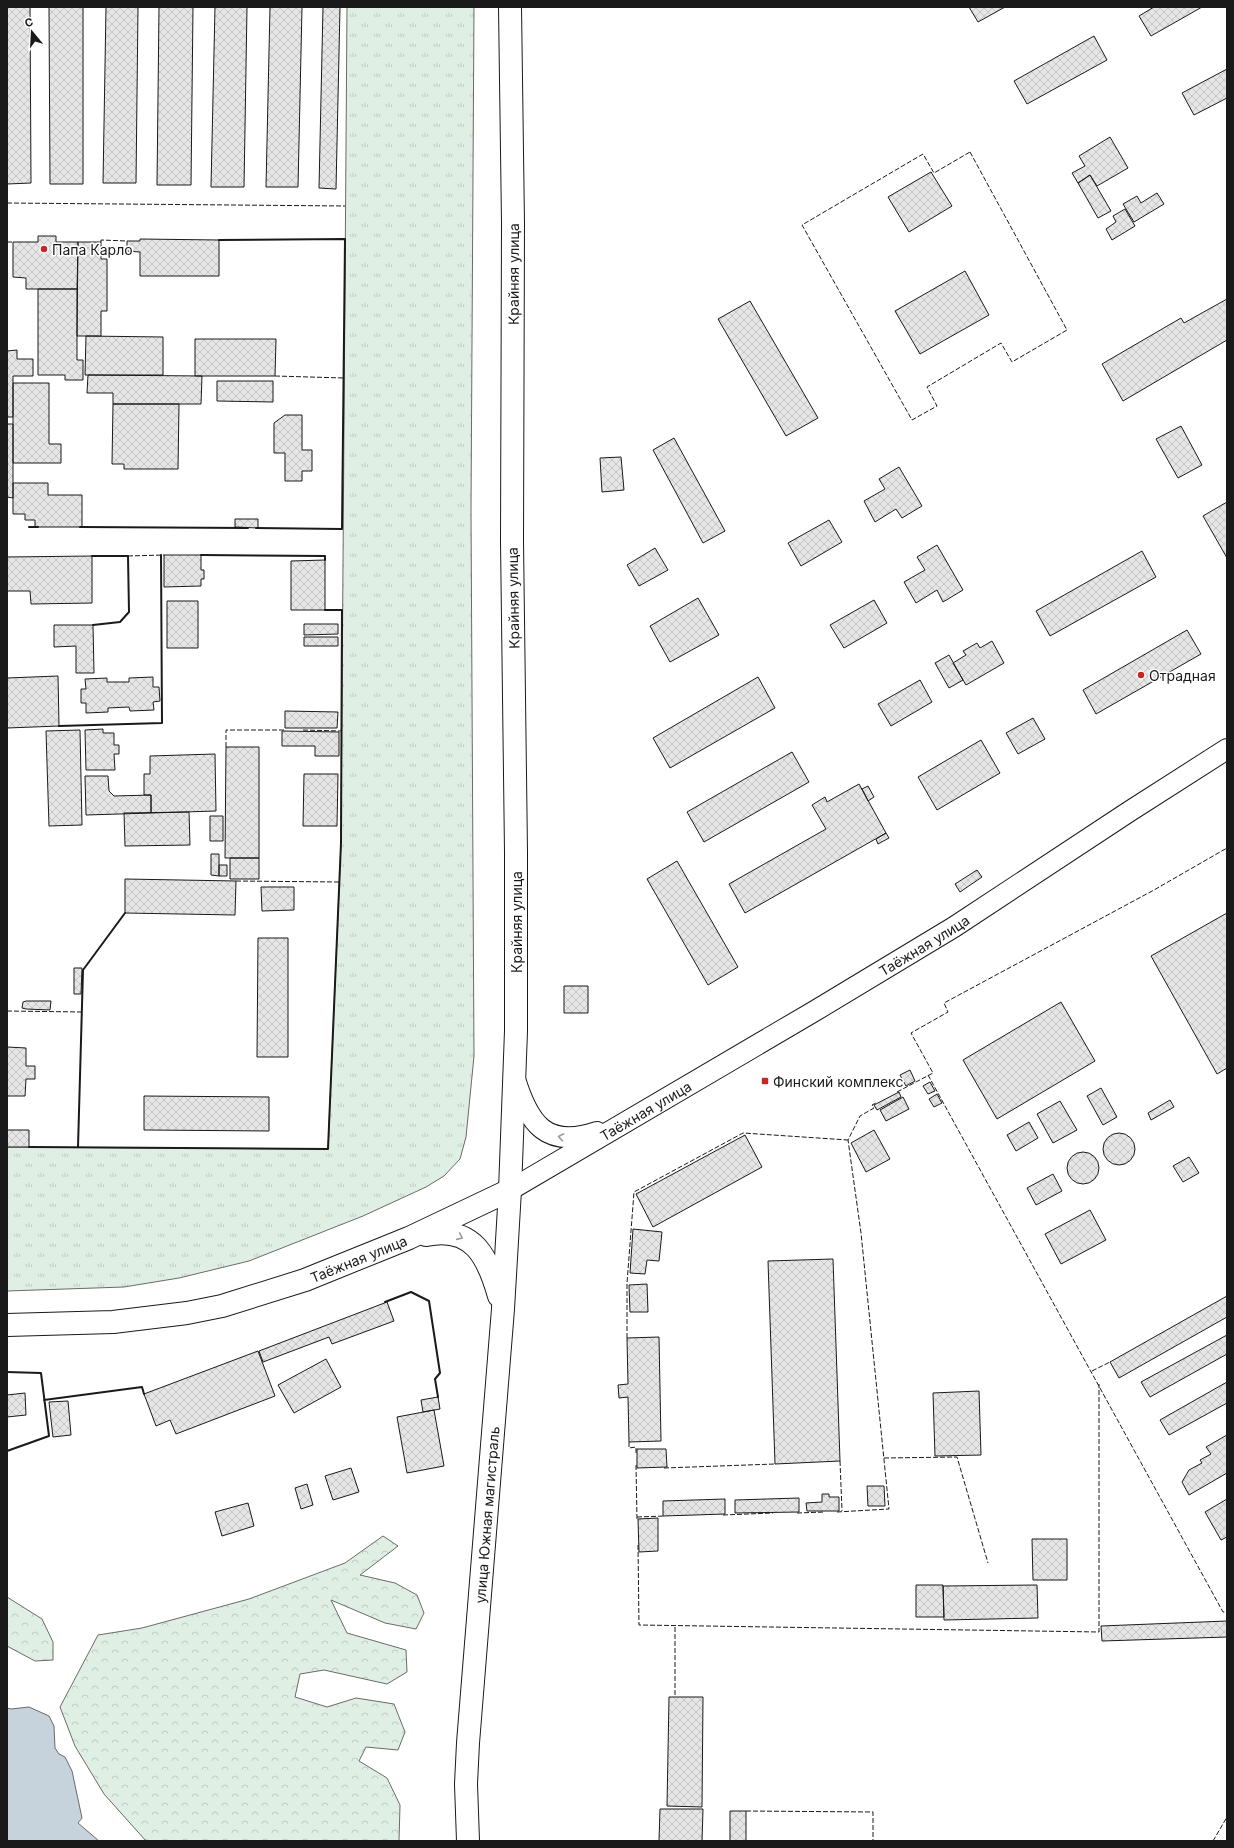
<svg xmlns="http://www.w3.org/2000/svg" width="1234" height="1848" viewBox="0 0 1234 1848" font-family="Inter,sans-serif">
<style>
.grass{fill:url(#grass-tufts);stroke:#6a6a6a}
.forest{fill:url(#forest-crowns);stroke:#6a6a6a}
.water{fill:#c6d2dc;stroke:#6a6a6a}
.building{fill:url(#building-cross-hatch);stroke:#1a1a1a}
.lines{fill:none;stroke-linecap:round;stroke-linejoin:round}
.minor-casing{stroke:#1a1a1a;stroke-width:22}
.major-casing{stroke:#1a1a1a;stroke-width:24}
.highway-casing{stroke:#1a1a1a;stroke-width:24}
.minor{stroke:#fff;stroke-width:20}
.major{stroke:#fff;stroke-width:22}
.highway{stroke:#fff;stroke-width:22}
.fence{stroke:#1a1a1a;stroke-width:1;stroke-dasharray:5 2;stroke-linecap:butt}
.wall{stroke:#1a1a1a;stroke-width:2}
.oneway{stroke:#989898}
.poi-dot{fill:#c62828;stroke:#fff;stroke-width:1.5}
.labels{text-anchor:middle;dominant-baseline:central;stroke-width:3;stroke-linejoin:round;paint-order:stroke}
.poi-label{font-size:14px;fill:#1a1a1a;stroke:#fff;text-anchor:start}
.street-label{font-size:14px;fill:#1a1a1a;stroke:#fff}
</style>
<defs>
<pattern id="grass-tufts" width="24" height="20" patternUnits="userSpaceOnUse"><rect width="24" height="20" fill="#e0efe3"/><path d="M3 7l-1-3M5 7V3M7 7l1-3M15 17l-1-3M17 17v-4M19 17l1-3" fill="none" stroke="#c0ccc2"/></pattern>
<pattern id="forest-crowns" width="20" height="18" patternUnits="userSpaceOnUse"><rect width="20" height="18" fill="#e0efe3"/><path d="M2 6a3 3 0 1 1 6 0M12 15a3 3 0 1 1 6 0" fill="none" stroke="#c0ccc2"/></pattern>
<pattern id="building-cross-hatch" width="8" height="8" patternUnits="userSpaceOnUse"><rect width="8" height="8" fill="#e6e6e6"/><path d="M0 0l8 8M0 8l8-8" fill="none" stroke="#c5c5c5"/></pattern>
</defs>
<rect width="100%" height="100%" fill="#fff"/>
<path class="grass" d="M347 7H474L471 510 474 1056 466 1137 460 1159 444 1176 426 1187 363 1216 249 1261 179 1278 124 1287 7 1291V1147L328 1149 341 843Z"/>
<path class="forest" d="M383 1536 398 1546 360 1575 395 1583 417 1595 424 1613 416 1629 385 1623 331 1600 347 1633 406 1650 407 1672 387 1684 324 1670 300 1674 295 1697 327 1707 356 1698 394 1704 405 1732 398 1750 366 1747 359 1761 387 1778 400 1805 399 1841H146L104 1794 75 1746 60 1707 98 1635 142 1628 249 1599 345 1563Z
M7 1597 42 1619 53 1642V1660L35 1661 7 1646Z"/>
<path class="water" d="M29 1707 49 1716 54 1726 55 1748 59 1754 65 1757 72 1771 82 1818 78 1823 99 1841H7V1708L11 1709Z"/>
<path class="building" d="M7 7H30L31 183 7 184Z
M49 7H83V184H50Z
M106 7H138L136 183H103Z
M159 7H193L191 185H157Z
M215 7H247L244 187H211Z
M270 7H302L298 187H266Z
M323 7H340L336 189 319 188Z
M969 7H1005L978 22Z
M1154 7H1202L1151 36 1139 16Z
M1094 36 1107 60 1027 104 1014 81Z
M1227 69V98L1194 115 1182 93Z
M1110 137 1128 168 1097 186 1090 175 1078 183 1072 173 1085 166 1079 156Z
M931 172 952 206 909 232 888 197Z
M1090 175 1111 211 1098 218 1078 183Z
M1157 193 1164 204 1134 222 1123 204 1137 196 1141 203Z
M1125 209 1135 226 1112 240 1106 229 1116 222 1113 216Z
M38 236H56V242H78L77 289H26V278L13 277V242H38Z
M140 239 219 240V276H140V252L127 251V241H140Z
M78 242H101V259H107V311H101V336H77Z
M965 271 989 315 920 354 895 311Z
M38 289H77V360H83V380H65V375H38Z
M1227 299V340L1123 401 1102 364 1181 318 1184 323Z
M750 301 818 418 786 436 718 319Z
M86 336 163 337V375H85Z
M195 339H276L275 376H195Z
M17 350V359H33V376H13V417H7V351Z
M88 375 202 376 201 404H113V393H87Z
M217 381H273V402L217 401Z
M13 383H49V444H61V463H13Z
M113 404H179L178 469H124V464H112Z
M285 415H302V450H312V471H302V481H285V453H274V423Z
M7 424H13V498L7 497Z
M1181 426 1202 465 1178 478 1156 439Z
M674 438 725 531 703 543 653 450Z
M621 457 624 490 602 492 600 458Z
M899 467 922 506 902 518 896 509 875 522 864 501 885 489 879 479Z
M13 483H48V495H82V527H35V520H25V514H13Z
M1227 502V558L1203 516Z
M235 519H258V528L235 527Z
M829 520 842 542 801 566 788 543Z
M937 545 963 590 943 602 937 590 916 603 904 582 925 570 917 557Z
M655 548 668 570 639 586 627 565Z
M1142 551 1156 577 1050 636 1036 611Z
M164 555H201V570H204V579H201V586L164 587Z
M92 556V603L31 604 30 591H7V557Z
M325 560V610H291V561Z
M698 598 719 635 670 662 650 626Z
M874 600 887 623 844 648 830 625Z
M167 601H198V648H167Z
M304 624H338V634L304 635Z
M54 625H93L94 673H76V646L54 647Z
M1187 630 1201 654 1096 714 1083 690Z
M304 637H338V646H304Z
M992 641 1004 663 966 685 953 663 966 655 963 651 977 643 980 648Z
M949 655 963 680 949 688 935 663Z
M58 676 59 726 7 728V678Z
M153 677V687H159L160 701 153 702 154 710 130 711 129 707 108 708V712L86 713V703H81V689H86L85 679 107 678V682H129V678Z
M758 677 775 708 670 768 653 738Z
M920 680 932 702 891 726 878 704Z
M285 711 338 712 337 728H285Z
M1033 718 1045 739 1018 754 1006 733Z
M103 729V733H114V745H119V754H114L115 770H86L85 730Z
M80 730 82 825 49 826 46 731Z
M282 731 339 732V756H315V746H282Z
M981 740 1000 773 937 810 918 777Z
M226 747H259V858H225Z
M792 752 809 782 704 842 687 812Z
M215 754 216 811 151 813V795H144V774H150V756Z
M304 774H338L337 826H303Z
M85 776H108L109 791 114 796 151 795V813L86 815Z
M859 784 886 833 745 913 729 884 826 829 812 805 825 797 827 802Z
M868 786 874 797 868 801 862 789Z
M189 812 190 845 125 846 124 813Z
M210 816H223V841H210Z
M886 833 889 838 878 844 876 839Z
M211 854H219V876L211 875Z
M230 858H259V879H230Z
M677 861 738 967 708 985 647 879Z
M219 865H227V876H219Z
M977 870 982 877 960 892 955 884Z
M125 879 236 881 235 915 125 913Z
M261 887H294V910L262 911Z
M1227 913V1068L1217 1074 1151 956Z
M258 938H288V1057H257Z
M74 968H82L81 994H74Z
M564 986H588V1013H564Z
M26 1001H51L50 1010 26 1009 22 1008 23 1002Z
M1061 1002 1095 1061 997 1119 963 1060Z
M7 1047 26 1048V1066H35V1079H26L25 1096H7Z
M910 1070 915 1081 906 1086 900 1075Z
M930 1082 935 1091 928 1094 923 1086Z
M1101 1088 1117 1117 1103 1125 1087 1096Z
M899 1092 901 1097 877 1110 874 1105Z
M937 1094 942 1103 934 1107 929 1099Z
M144 1096 269 1097V1131L144 1130Z
M903 1097 909 1109 886 1121 880 1110Z
M1170 1100 1174 1107 1151 1120 1148 1113Z
M1060 1101 1077 1130 1053 1143 1037 1114Z
M1029 1122 1038 1138 1016 1151 1007 1135Z
M7 1130H29V1147H7Z
M874 1130 890 1159 866 1172 851 1143Z
M1103 1149a16 16 0 1 1 32 0a16 16 0 1 1-32 0Z
M745 1135 762 1167 653 1227 636 1194Z
M1067 1168a16 16 0 1 1 32 0a16 16 0 1 1-32 0Z
M1189 1157 1199 1173 1183 1182 1173 1166Z
M1053 1174 1062 1191 1036 1205 1027 1188Z
M1090 1210 1106 1240 1061 1264 1045 1234Z
M633 1229 662 1232 659 1261 647 1260 645 1274 630 1273Z
M833 1259 840 1461 775 1464 768 1261Z
M647 1284 648 1312H630L629 1285Z
M1227 1296V1317L1119 1378 1110 1362Z
M387 1302 394 1321 332 1344 329 1337 263 1362 259 1351Z
M1227 1335V1354L1150 1397 1141 1382Z
M659 1337 661 1441 629 1442 628 1397 619 1398 618 1385 628 1384 627 1338Z
M258 1351 275 1396 176 1434 170 1420 156 1426 144 1394Z
M326 1359 341 1387 294 1413 278 1385Z
M1227 1382V1403L1169 1435 1160 1420Z
M979 1391 981 1455 935 1456 933 1393Z
M25 1393 26 1415 7 1417V1395Z
M438 1397 440 1409 423 1412 421 1400Z
M68 1401 71 1435 53 1437 49 1402Z
M434 1410 444 1466 407 1473 397 1417Z
M1227 1435V1473L1189 1495 1182 1482 1189 1470 1202 1463 1200 1460 1211 1454 1206 1447Z
M637 1449H666L667 1467 637 1468Z
M351 1468 359 1492 333 1500 325 1476Z
M307 1484 313 1505 301 1509 295 1488Z
M867 1486H884L885 1506H868Z
M822 1494H829V1497H839V1511H807L806 1503 822 1502Z
M799 1498V1512L735 1513V1500Z
M725 1499V1514L663 1516V1501Z
M1227 1499V1537L1221 1540 1205 1512Z
M248 1503 254 1526 222 1536 215 1512Z
M658 1518V1551L639 1552 638 1519Z
M1032 1539H1067V1580H1033Z
M916 1585H943L944 1617H916Z
M1037 1585 1038 1618 944 1620 943 1586Z
M1227 1621V1637L1102 1641 1101 1626Z
M669 1697H703L702 1807 667 1806Z
M660 1809H703L702 1841H659Z
M730 1811H746V1841H730Z"/>
<g class="lines">
<g class="minor-casing">
<g id="minor">
<path d="M515 1079C529 1124 546 1149 597 1132"/>
<path id="s1" d="M510 1190 813 1012 954 927 1130 811 1227 749"/>
</g>
</g>
<g class="major-casing">
<g id="major">
<path id="s2" d="M510 1190 516 1031V852L512 541 513 223 510 7"/>
</g>
</g>
<g class="highway-casing">
<g id="highway">
<path d="M426 1235C473 1225 488 1257 499 1296"/>
<path id="s3" d="M7 1325 113 1322 187 1313 222 1306 305 1280 409 1238 510 1190"/>
<path id="s4" d="M468 1841 466 1784 468 1743 503 1309 510 1190"/>
</g>
</g>
<use href="#minor" class="minor"/>
<use href="#major" class="major"/>
<use href="#highway" class="highway"/>
<path class="fence" d="M970 152 1067 330 1012 362 1001 343 927 387 937 406 912 420 802 225 923 154 934 173Z
M7 203 345 206
M7 242H13
M101 242V240L127 241
M275 376 344 378
M128 556 164 555
M303 730 341 731
M226 747V730H285
M236 881 339 882
M7 1011 82 1012
M928 1075 1223 1612H1227
M897 1092 933 1073 911 1033 948 1012 944 1003 1154 890 1227 848
M627 1338V1283L634 1192 743 1133 848 1140
M1092 1371 1110 1362
M629 1442V1448L636 1447V1455
M884 1458 957 1457 988 1563
M840 1461 842 1511
M636 1465 637 1519
M664 1468 775 1464
M837 1512 889 1509 861 1233 848 1140 860 1116 874 1108 872 1105 876 1103
M797 1513 825 1512
M723 1515 773 1513
M637 1517 665 1516
M638 1545 639 1625 1099 1632V1384
M675 1695V1626
M746 1811 873 1812V1841
M1213 1841 1227 1817"/>
<path class="wall" d="M219 240 345 239 342 529 256 528
M29 527H38
M80 527 248 528
M201 555 325 556V560
M92 556H128L129 612 120 622 93 625
M59 726 162 723 161 555
M29 1147 328 1149 341 843 342 610H325
M78 1147 83 970 125 913
M385 1302 411 1292 429 1301 440 1373 435 1379 438 1397
M7 1372 41 1373 49 1436 7 1451
M44 1400 142 1387 144 1394"/>
</g>
<defs><path id="oneway-chevron" d="M-2-3.5L2.5 0L-2 3.5" fill="none" stroke-width="1.6" stroke-linecap="round" stroke-linejoin="round"/></defs>
<g class="oneway">
<use href="#oneway-chevron" transform="translate(561 1137) rotate(-170)"/>
<use href="#oneway-chevron" transform="translate(460 1237) rotate(24)"/>
</g>
<g class="poi-dot">
<circle cx="44" cy="249" r="4"/>
<circle cx="1141" cy="675" r="4"/>
<rect x="761" y="1077" width="8" height="8" rx="2"/>
</g>
<g class="labels">
<g class="poi-label">
<text x="52" y="249">Папа Карло</text>
<text x="1149" y="675">Отрадная</text>
<text x="773" y="1081">Финский комплекс</text>
</g>
<g class="street-label">
<text stroke="none"><textPath href="#s2" startOffset="916">Крайняя улица</textPath></text>
<text transform="translate(513 598) rotate(-91)">Крайняя улица</text>
<text transform="translate(516 922) rotate(-90)">Крайняя улица</text>
<text stroke="none"><textPath href="#s1" startOffset="481">Таёжная улица</textPath></text>
<text stroke="none"><textPath href="#s1" startOffset="157">Таёжная улица</textPath></text>
<text stroke="none"><textPath href="#s3" startOffset="361">Таёжная улица</textPath></text>
<text stroke="none"><textPath href="#s4" startOffset="327">улица Южная магистраль</textPath></text>
</g>
</g>
<rect width="1234" height="1848" fill="none" stroke="#1a1a1a" stroke-width="16"/>
<g transform="translate(32 32) rotate(342)" stroke="#ffffff" stroke-width="3" paint-order="stroke">
<path d="M0-3L7 15L0 10L-7 15Z" fill="#1a1a1a"/>
<text y="-6" font-size="11" font-weight="bold" text-anchor="middle" fill="#1a1a1a">С</text>
</g>
</svg>
